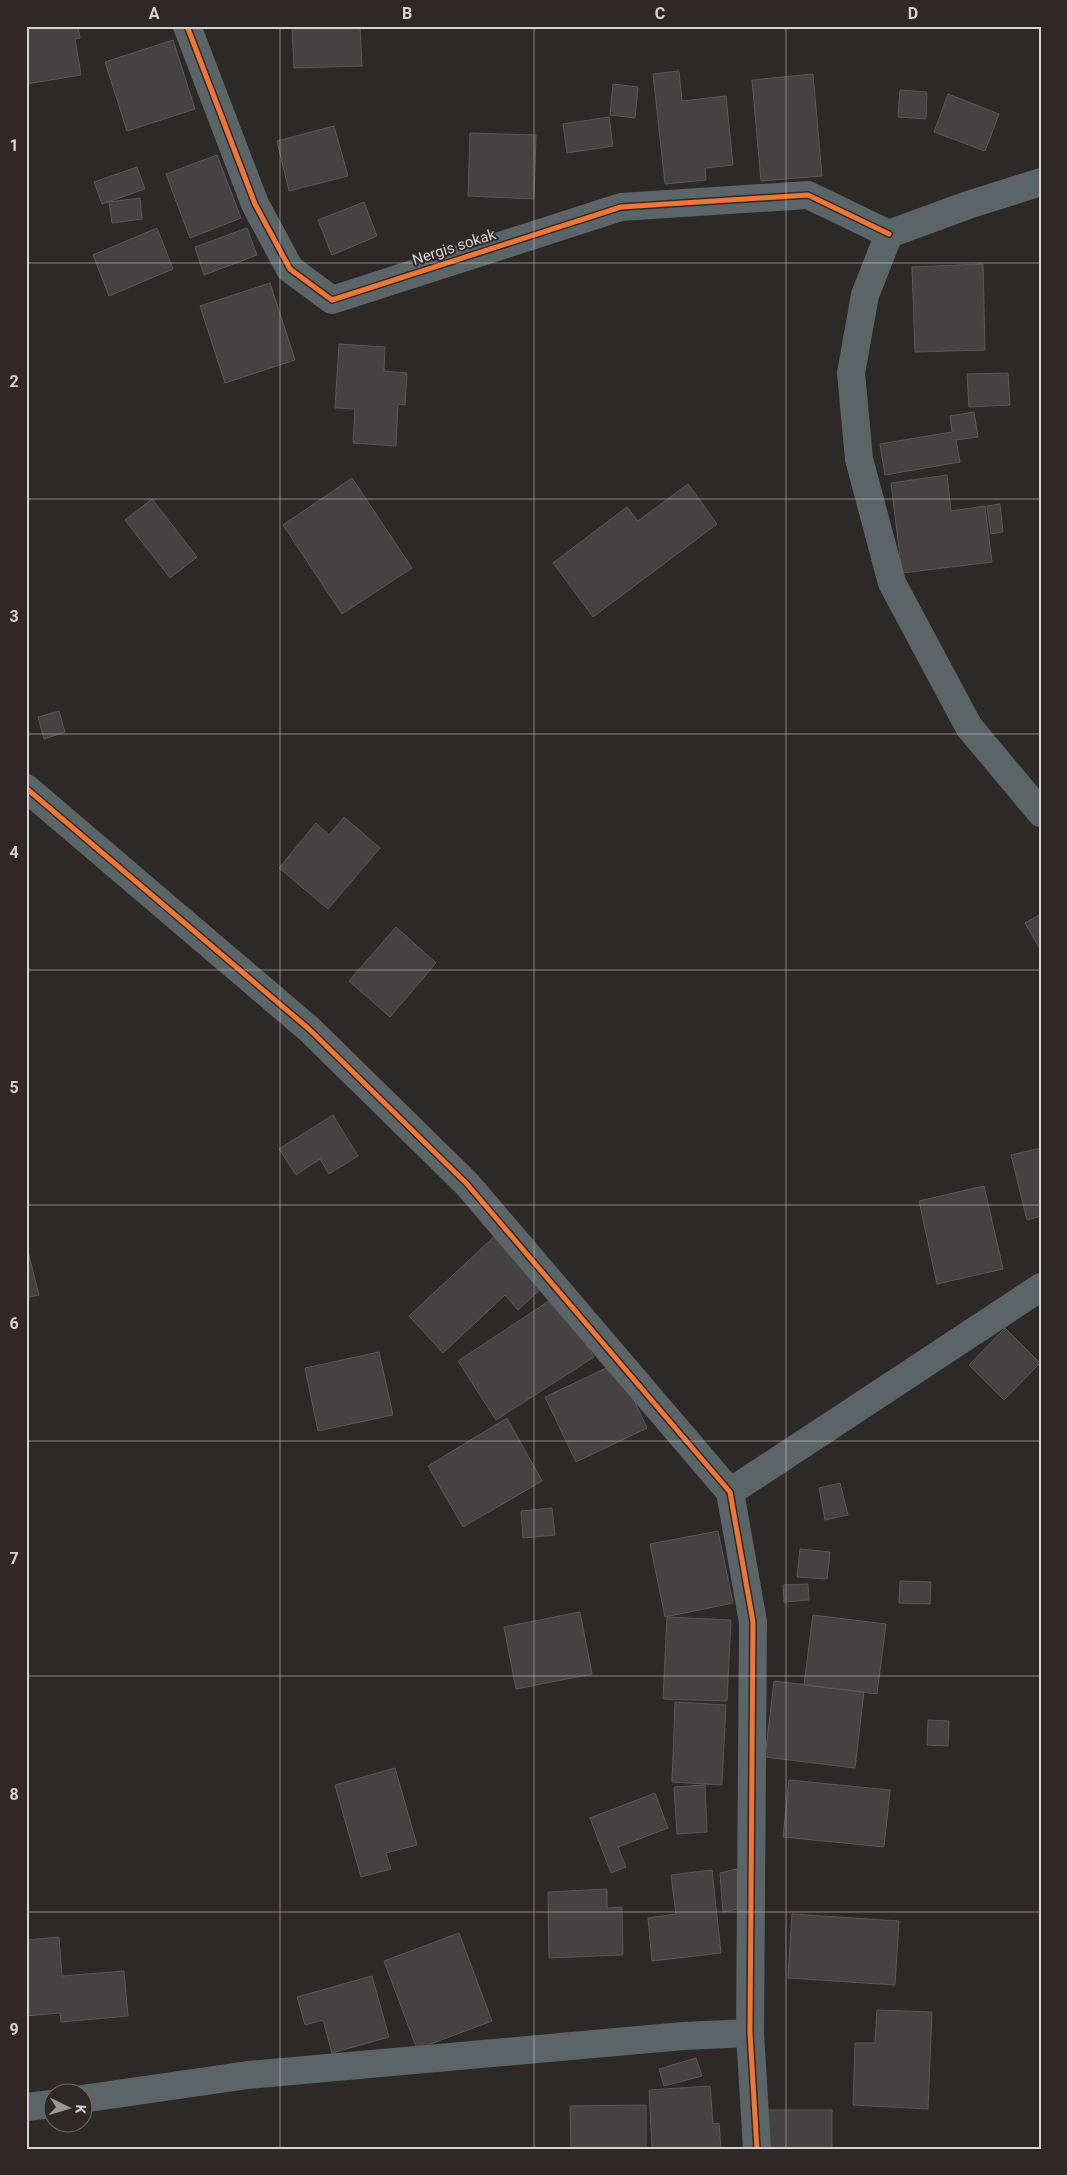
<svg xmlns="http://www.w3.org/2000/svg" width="1067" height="2175" viewBox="0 0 1067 2175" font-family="Roboto,sans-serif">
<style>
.building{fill:#464142;stroke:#5c5858}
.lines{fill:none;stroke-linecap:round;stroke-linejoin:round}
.minor{stroke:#5b6567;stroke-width:28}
.cycleway-casing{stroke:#302728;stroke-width:8}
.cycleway{stroke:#f07635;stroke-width:5}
.grid{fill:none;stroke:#d8d2d2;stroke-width:1;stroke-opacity:0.55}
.labels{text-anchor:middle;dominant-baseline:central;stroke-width:4;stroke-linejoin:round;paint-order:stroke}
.street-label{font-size:15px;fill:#d8d2d2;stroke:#302728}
.neatline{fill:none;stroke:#d8d2d2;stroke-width:2}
.grid-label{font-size:16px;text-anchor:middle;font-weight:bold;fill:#d8d2d2}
</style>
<rect width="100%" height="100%" fill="#2e2929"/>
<path class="building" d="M26 26H78L80 38 75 39 81 75 26 84Z
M292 26H360L362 66 294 68Z
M173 40 195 109 127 131 105 62Z
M679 71 682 101 726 96 733 165 705 168 706 180 665 184 653 74Z
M813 74 822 176 761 181 752 80Z
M613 84 638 87 635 118 610 115Z
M900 90 927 92 926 119 898 117Z
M948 94 999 114 985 151 934 132Z
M609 117 613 146 567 153 563 124Z
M334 126 348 176 289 191 277 141Z
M470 133 536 135 534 199 468 196Z
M217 155 241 218 190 238 166 174Z
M137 167 145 189 102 204 94 182Z
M140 198 142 219 112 223 109 202Z
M364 202 377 236 332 255 318 220Z
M157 228 173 269 109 296 93 255Z
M247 228 257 255 204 275 195 247Z
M983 264 985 350 915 352 912 267Z
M270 283 295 360 225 383 200 306Z
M339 344 385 347 384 371 407 373 405 405 398 404 396 446 353 443 355 409 335 408Z
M1008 373 1010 405 969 407 967 374Z
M974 412 978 437 956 440 960 462 885 475 880 444 952 432 950 416Z
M947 475 951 511 985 506 992 562 902 573 891 483Z
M352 478 412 568 342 614 283 525Z
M688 484 717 524 593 617 553 563 627 507 638 521Z
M152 499 197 557 170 578 125 520Z
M1000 504 1003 532 991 534 987 506Z
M59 711 65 732 44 739 38 717Z
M344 817 380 848 328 909 279 868 316 823 329 835Z
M1041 914V951L1025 923Z
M396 927 436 963 390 1017 349 981Z
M333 1115 358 1156 329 1174 320 1159 296 1175 279 1149Z
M1041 1148V1216L1027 1220 1011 1155Z
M984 1186 1003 1269 937 1284 919 1201Z
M496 1235 544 1286 518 1310 505 1295 443 1353 409 1316Z
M26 1244 39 1295 26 1298Z
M555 1297 594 1357 496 1420 458 1361Z
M1005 1328 1040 1363 1004 1400 969 1365Z
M379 1352 393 1415 318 1431 305 1368Z
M617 1363 647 1428 576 1462 545 1397Z
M507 1418 542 1481 463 1527 428 1466Z
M840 1483 848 1515 825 1520 819 1488Z
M552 1508 555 1535 523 1538 521 1511Z
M718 1531 733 1603 665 1617 650 1544Z
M800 1549 830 1552 827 1579 797 1577Z
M900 1581 931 1582 930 1604 899 1603Z
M808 1584 809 1600 784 1602 783 1585Z
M580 1612 592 1674 516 1689 504 1627Z
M813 1615 886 1624 877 1694 804 1685Z
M667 1617 731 1620 727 1701 663 1699Z
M774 1681 864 1692 855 1768 765 1757Z
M675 1702 726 1705 722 1785 672 1782Z
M928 1720 949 1721 948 1746 927 1745Z
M395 1768 417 1845 386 1853 391 1869 361 1877 335 1785Z
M789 1780 890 1790 884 1847 783 1837Z
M705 1785 707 1832 677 1834 674 1787Z
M655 1793 668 1828 618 1847 626 1867 611 1873 590 1818Z
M737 1869 739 1909 723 1912 720 1873Z
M712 1870 721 1953 652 1961 648 1918 676 1914 671 1875Z
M607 1889V1908L622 1907 623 1955 549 1958 548 1892Z
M792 1914 899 1921 895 1985 788 1978Z
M459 1933 492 2021 417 2049 384 1961Z
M59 1937 62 1976 124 1971 128 2016 61 2022 60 2013 26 2016V1940Z
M372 1976 389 2037 332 2053 323 2020 305 2025 297 1997Z
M877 2010 932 2012 928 2109 853 2105 855 2043H875Z
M696 2058 702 2076 664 2086 659 2069Z
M710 2086 713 2124 719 2123 721 2149H652L649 2090Z
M646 2105V2149H571L570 2106Z
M766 2110H832V2149H766Z"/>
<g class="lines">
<path class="minor" d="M187 26 255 204 290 269 332 300 621 207 808 195 889 234
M1041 182 968 205 889 234 865 295 851 373 859 459 892 583 969 727 1041 813
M26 788 309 1029 467 1184 730 1492 753 1622 750 2033 757 2149
M730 1492 1041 1287
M82 2099 248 2075 683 2036 750 2033
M26 2107 52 2104"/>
<g class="cycleway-casing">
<path id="cycleway" d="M187 26 255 204 290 269 332 300 621 207 808 195 889 234
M26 788 309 1029 467 1184 730 1492 753 1622 750 2033 757 2149"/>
</g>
<use href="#cycleway" class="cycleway"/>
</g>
<path class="grid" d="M280 26V2149M534 26V2149M786 26V2149M26 263H1041M26 499H1041M26 734H1041M26 970H1041M26 1205H1041M26 1441H1041M26 1676H1041M26 1912H1041"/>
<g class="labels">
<g class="street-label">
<text transform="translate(454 247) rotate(-18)">Nergis sokak</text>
</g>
</g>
<rect width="1067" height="2175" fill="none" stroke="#302728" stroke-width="55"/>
<g transform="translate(68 2108) rotate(95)"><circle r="24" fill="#302728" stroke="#736b6c"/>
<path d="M0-4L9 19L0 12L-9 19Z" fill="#9c9797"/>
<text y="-8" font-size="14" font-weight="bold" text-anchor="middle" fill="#d8d2d2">K</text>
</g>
<rect x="28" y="28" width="1012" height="2120" class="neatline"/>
<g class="grid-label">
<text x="154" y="19">A</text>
<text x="407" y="19">B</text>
<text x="660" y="19">C</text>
<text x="913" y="19">D</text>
<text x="14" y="151">1</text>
<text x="14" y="387">2</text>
<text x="14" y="622">3</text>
<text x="14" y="858">4</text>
<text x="14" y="1093">5</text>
<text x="14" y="1329">6</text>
<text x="14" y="1564">7</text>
<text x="14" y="1800">8</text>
<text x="14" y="2035">9</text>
</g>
</svg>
